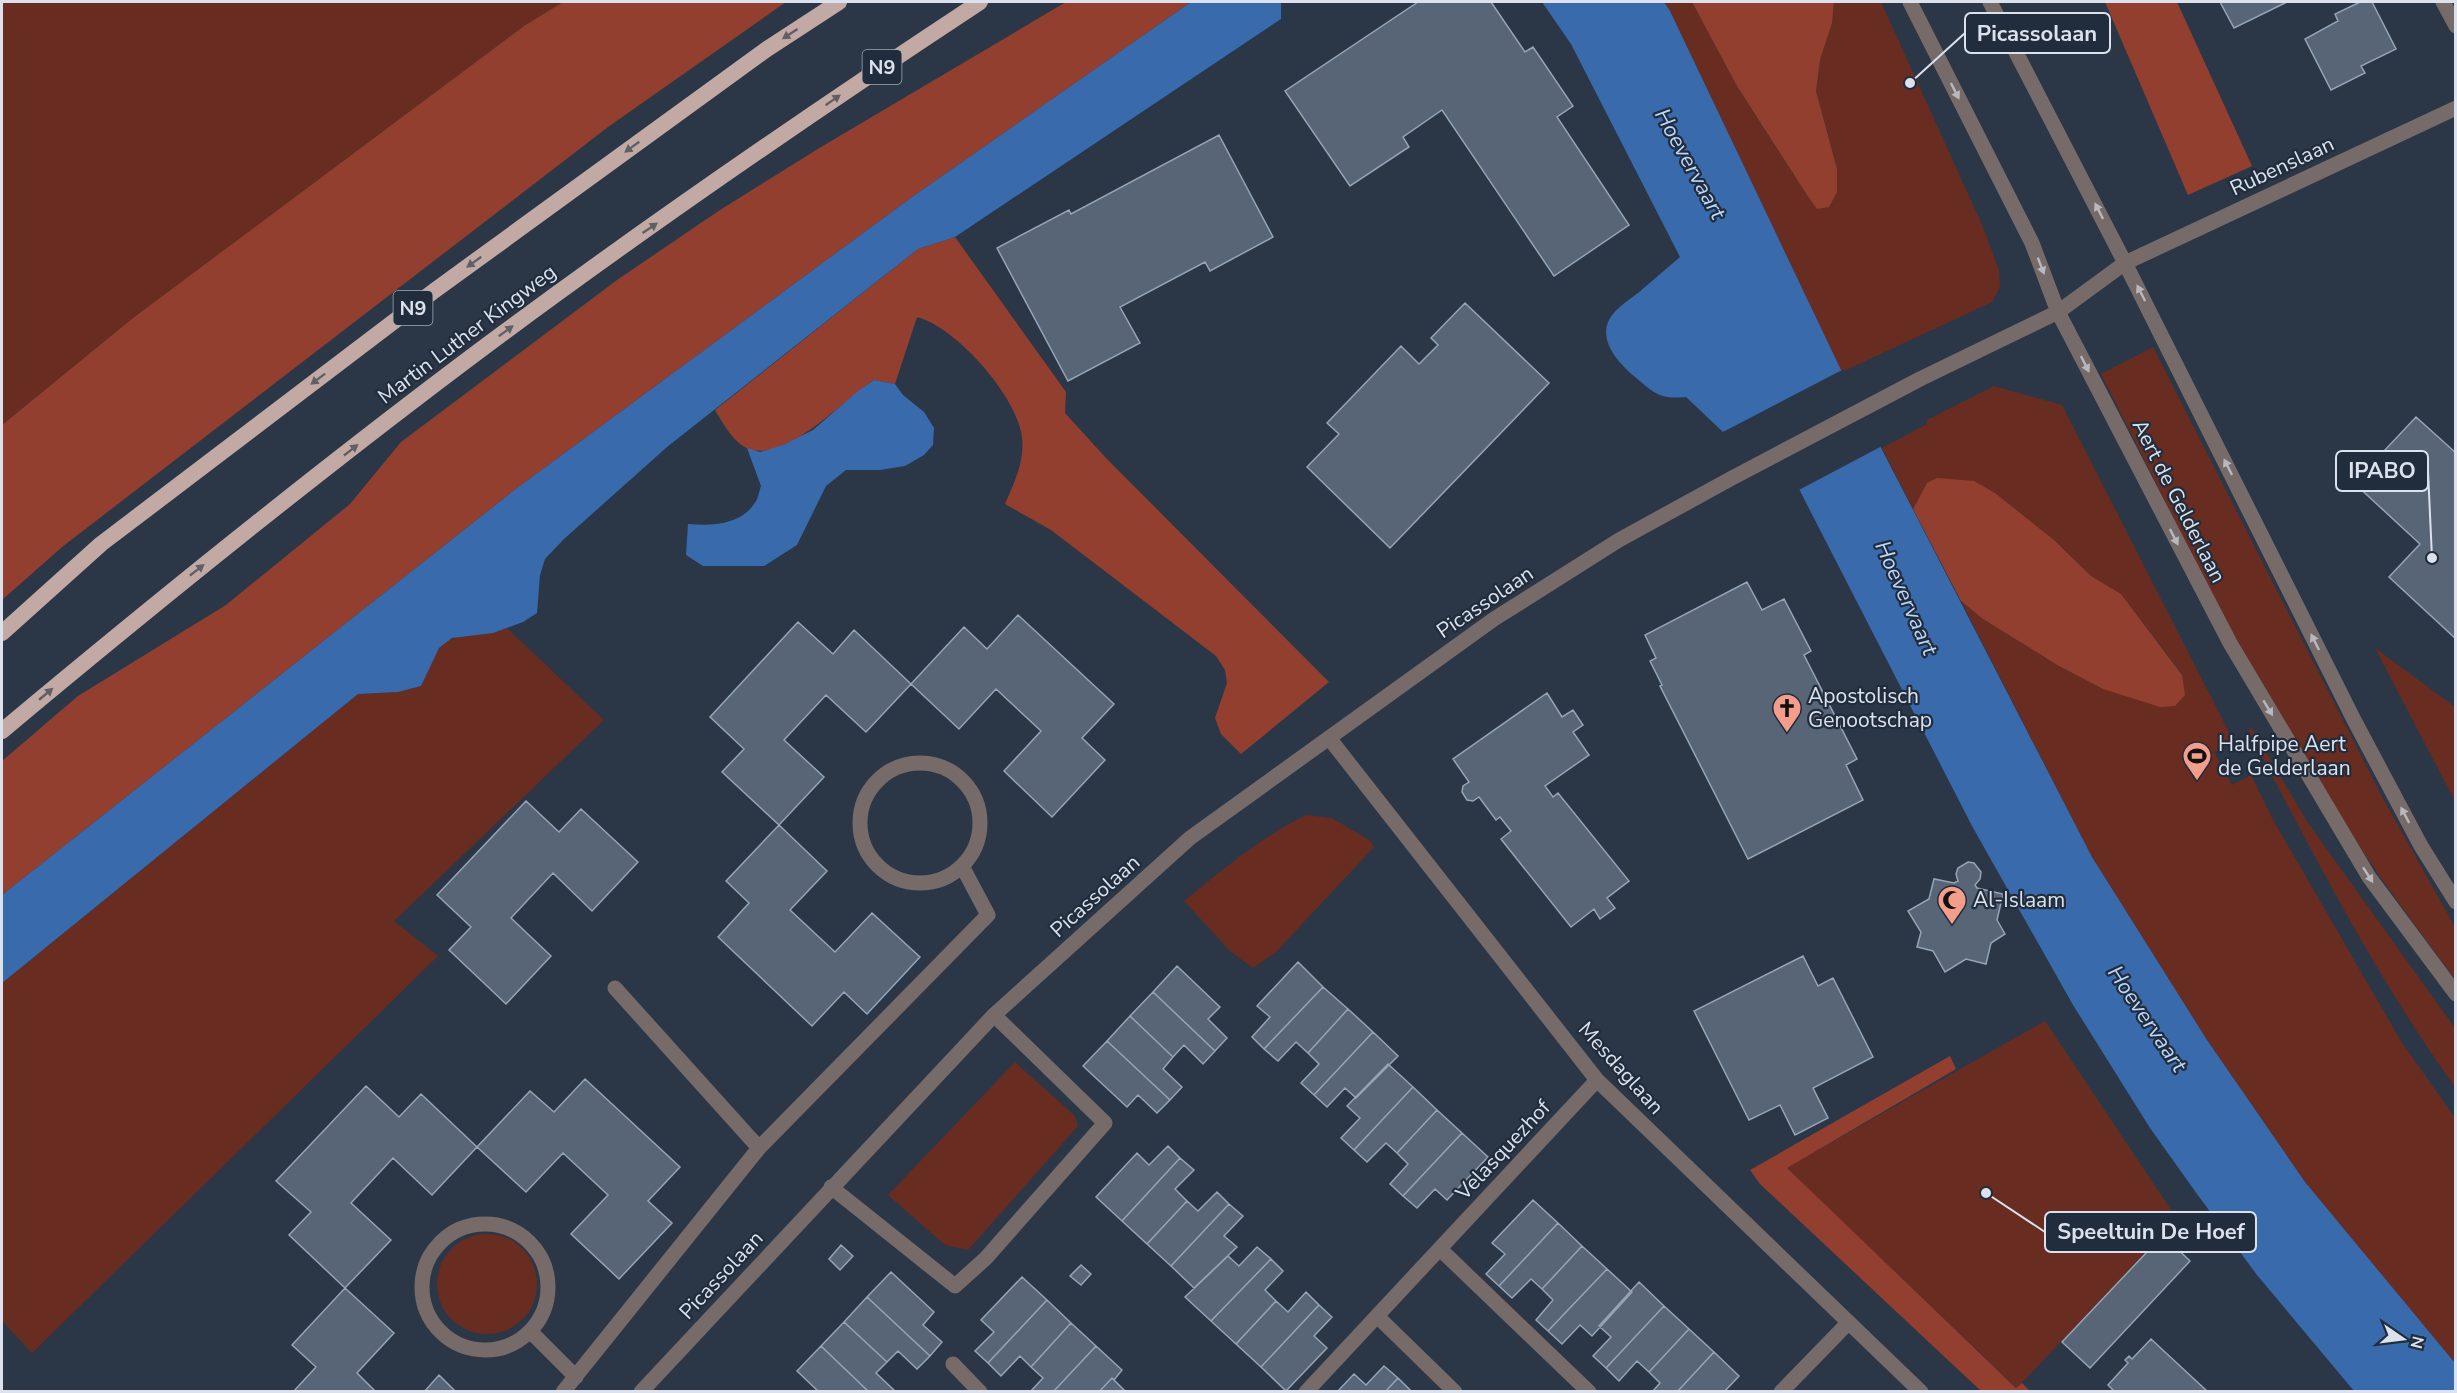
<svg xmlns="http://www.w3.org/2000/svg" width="2457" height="1393" viewBox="0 0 2457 1393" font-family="'Nunito Sans',sans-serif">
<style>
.green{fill:#692c21}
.forest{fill:#933f2f}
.water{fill:#386aac}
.pier{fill:#2b3747}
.building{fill:#586576;stroke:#96a4b7;stroke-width:1.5}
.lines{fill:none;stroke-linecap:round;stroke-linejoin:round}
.service{stroke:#766b69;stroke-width:15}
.pedestrian{stroke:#766b69;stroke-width:15}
.minor{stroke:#766b69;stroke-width:15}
.tertiary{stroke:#766b69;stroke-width:15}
.trunk{stroke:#c2a9a4;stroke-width:16}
.oneway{fill:#615f66}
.oneway2{fill:#b8b8bf}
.labels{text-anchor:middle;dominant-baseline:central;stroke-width:4.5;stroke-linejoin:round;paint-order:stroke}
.shield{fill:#212d3c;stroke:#a3acb8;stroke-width:1.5}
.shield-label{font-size:20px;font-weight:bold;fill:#dbe2ed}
.street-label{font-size:21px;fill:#dbe2ed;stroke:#212d3c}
.poi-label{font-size:21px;fill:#dbe2ed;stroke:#212d3c;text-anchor:start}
.water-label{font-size:22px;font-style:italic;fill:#bcd7fc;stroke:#212d3c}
.leader{fill:none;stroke:#dbe2ed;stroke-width:2}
.callout-dot{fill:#dbe2ed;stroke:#212d3c;stroke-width:2}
.callout{fill:#212d3c;stroke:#dbe2ed;stroke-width:2}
.callout-label{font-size:22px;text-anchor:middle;font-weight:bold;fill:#dbe2ed}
</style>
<rect width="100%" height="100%" fill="#2b3747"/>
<path class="green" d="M2 2H563L524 26 133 318 2 425Z
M1664 2H1692L1737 86 1807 195 1818 209 1837 169 1816 91 1820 60 1832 23 1834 2H1881L1983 227 1999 270 2000 287 1992 302 1842 372 1670 11Z
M2153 347 2381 795 2455 927V979C2405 912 2354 843 2311 771 2233 643 2169 507 2101 374Z
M1994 386 2062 405 2234 742 2214 752 2232 785 2251 775 2272 818 2401 1041 2455 1118V1363L2305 1182 2207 1040 2092 857 1961 601 1983 619 2059 666 2103 689 2182 674 2121 594 2091 576 2054 540 1995 493 1973 481 1927 483 1913 509 1882 448 1927 424V420Z
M507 628 604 720 394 921 438 956 32 1353 2 1321V983L358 694 398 692 421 686C426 675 431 658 440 648 453 631 487 635 507 628Z
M2375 648 2455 707V801Z
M2251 727 2308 823 2455 1028V1087C2375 976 2313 853 2249 732Z
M1306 815 1332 818 1369 840 1374 847 1275 953 1253 968 1230 951 1184 901C1223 869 1261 837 1306 815Z
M2045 1021 2177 1219 2017 1388 1786 1168Z
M1015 1062 1075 1116 1078 1126 968 1250 945 1245 888 1195Z
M437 1284a50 50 0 1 1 100 0a50 50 0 1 1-100 0Z"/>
<path class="forest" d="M563 2H786L608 127 62 547 2 600V425L133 318 524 26Z
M1066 2H1191L912 197 517 488 2 895V761L78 696 226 605 350 504 401 442 617 280 720 210 821 147Z
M1692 2H1834L1832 23 1820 60 1816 91 1837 169V192L1829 207 1817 209 1807 195 1737 86Z
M2105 2H2177L2252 166 2188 195Z
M955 237 1066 392 1065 413 1106 458 1329 682 1241 754 1221 734 1215 718 1227 683 1225 670 1216 656 1051 530 1005 504C1014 483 1025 461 1022 437 1017 396 956 327 917 317L895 384 874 380C845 398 780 470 743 446 731 438 722 422 715 410L918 249Z
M1937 478 1974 481 1995 493 2054 540 2091 576 2121 594 2182 675 2185 695 2175 706 2160 707 2103 689 2059 666 1983 619 1961 601 1913 509 1927 483Z
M1950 1056 1956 1069 1787 1168 2016 1388 2022 1383 2030 1391H1981L1760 1184 1750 1170Z"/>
<path class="water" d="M1191 2H1281V19L955 237 918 249 667 447 564 539 545 559 540 575 537 613 523 622 493 633 452 638 439 648 421 686 398 692 358 694 2 983V895L517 488 912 197Z
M1542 2H1664L1670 11 1842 372 2092 857 2207 1040 2305 1182 2455 1363V1391H2354L2257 1275 2197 1194 2150 1128 2073 1005 1972 826 1761 415 1723 432 1686 397C1659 400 1653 392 1634 376 1616 361 1595 336 1613 314 1619 306 1630 299 1638 293 1652 281 1666 269 1680 257L1571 44Z
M874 380 895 384 903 395 924 412 934 428 933 445 924 455 905 466 880 470H846L826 486 797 545 764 566H703L686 555 688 524C711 526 740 525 754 504 758 500 759 492 761 486L747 448 760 452 783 445 813 430 858 391Z"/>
<path class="pier" d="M1844 369 1884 445 1797 491 1759 418 1724 435 1721 433Z"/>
<path class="building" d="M1418 2H1491L1525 52 1533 47 1573 106 1557 117 1629 225 1554 276 1442 110 1403 137 1409 147 1350 186 1285 91Z
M2220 2H2287L2234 28Z
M2360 2H2372L2396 49 2361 66 2365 73 2331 90 2305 39 2338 21 2335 14Z
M1219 135 1273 237 1210 271 1205 262 1120 307 1140 343 1068 381 997 248 1069 210 1071 214Z
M1465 303 1549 383 1390 548 1307 467 1339 434 1327 423 1401 346 1419 364 1438 345 1431 338Z
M2416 417 2456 453V639L2389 577 2420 544 2354 483Z
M1747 582 1762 610 1784 599 1811 651 1804 655 1857 759 1846 765 1863 800 1748 859 1660 686 1662 685 1650 661 1656 658 1645 635Z
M1018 615 1114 704 1082 738 1105 760 1052 817 1004 771 1041 731 996 689 959 729 911 684 964 627 987 649Z
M798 622 833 654 854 630 911 684 866 732 826 695 784 740 824 777 779 825 722 772 744 749 710 717Z
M1547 693 1562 717 1573 710 1583 725 1573 732 1589 755 1545 786 1553 797 1558 793 1629 881 1607 898 1615 908 1600 919 1594 909 1571 927 1501 839 1511 831 1500 817 1496 820 1479 797 1473 801 1467 800 1462 792 1463 786 1469 782 1453 759Z
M526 801 559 832 581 809 638 862 592 911 553 873 511 918 551 956 506 1004 449 950 471 927 437 895Z
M779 825 827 871 790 910 835 952 872 913 920 957 867 1014 844 992 812 1026 718 937 749 903 726 881Z
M1968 862 1974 863 1981 872 1980 879 1975 885 1977 888 2003 894 1997 920 2005 934 1991 943 1986 964 1966 959 1945 972 1933 951 1917 947 1921 932 1908 911 1929 899 1934 879 1954 883 1958 881 1956 874 1958 868Z
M1803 956 1818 986 1833 978 1873 1057 1813 1088 1828 1118 1795 1135 1780 1105 1749 1120 1694 1011Z
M1298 962 1323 987 1264 1049 1252 1037 1270 1017 1257 1006Z
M1177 966 1220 1007 1208 1019 1227 1038 1215 1051 1153 992Z
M1323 987 1348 1009 1308 1053 1296 1042 1278 1061 1264 1049Z
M1153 992 1215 1051 1203 1064 1184 1045 1173 1057 1130 1016Z
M1348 1009 1373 1032 1314 1095 1301 1083 1319 1064 1308 1053Z
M1130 1016 1173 1057 1163 1069 1182 1087 1170 1100 1107 1041Z
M1373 1032 1398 1056 1356 1098 1345 1088 1327 1107 1314 1095Z
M1107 1041 1170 1100 1157 1113 1138 1095 1127 1107 1083 1066Z
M1388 1064 1413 1087 1354 1150 1341 1138 1360 1118 1347 1106Z
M585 1079 680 1167 648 1201 672 1223 619 1279 571 1234 608 1195 563 1153 526 1192 477 1147 530 1091 554 1112Z
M366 1086 399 1117 421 1094 477 1147 432 1195 393 1158 351 1203 391 1240 345 1288 289 1235 311 1212 276 1181Z
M1413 1087 1437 1110 1397 1153 1386 1143 1367 1162 1354 1150Z
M1437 1110 1462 1133 1403 1196 1390 1184 1408 1164 1397 1153Z
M1462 1133 1488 1157 1447 1200 1435 1189 1417 1208 1403 1196Z
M1168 1146 1180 1158 1122 1221 1096 1197 1137 1153 1149 1165Z
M1180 1158 1194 1170 1175 1189 1187 1201 1147 1244 1122 1221Z
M1217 1192 1229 1204 1171 1266 1147 1244 1187 1201 1198 1211Z
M1533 1200 1558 1223 1499 1286 1486 1274 1505 1254 1492 1243Z
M1229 1204 1243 1216 1224 1236 1237 1247 1194 1288 1171 1266Z
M1558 1223 1582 1246 1542 1289 1531 1279 1512 1298 1499 1286Z
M2163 1235 2190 1261 2090 1368 2062 1342Z
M841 1245 853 1256 840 1270 829 1259Z
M1582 1246 1607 1269 1548 1331 1536 1320 1553 1300 1542 1289Z
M1257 1247 1271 1259 1211 1321 1185 1297 1228 1256 1239 1266Z
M1271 1259 1283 1271 1265 1290 1276 1301 1236 1344 1211 1321Z
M1081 1265 1091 1274 1081 1285 1070 1276Z
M1607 1269 1632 1292 1592 1336 1580 1325 1562 1344 1548 1331Z
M891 1272 934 1312 923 1325 942 1342 930 1356 867 1297Z
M1022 1277 1047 1300 988 1363 975 1351 994 1332 981 1320Z
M1639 1282 1664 1306 1606 1368 1593 1356 1611 1337 1599 1326Z
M345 1288 394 1333 357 1373 376 1392H293L316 1367 292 1345Z
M1306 1292 1319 1305 1261 1367 1236 1344 1276 1301 1288 1312Z
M867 1297 930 1356 917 1369 898 1351 887 1362 844 1322Z
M1047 1300 1071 1323 1031 1367 1020 1356 1001 1376 988 1363Z
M1319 1305 1332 1317 1314 1336 1327 1348 1286 1391 1261 1367Z
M1664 1306 1689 1329 1649 1372 1637 1361 1619 1381 1606 1368Z
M844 1322 887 1362 876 1373 896 1392H869L821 1346Z
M1071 1323 1096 1346 1053 1392H1030L1043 1378 1031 1367Z
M1689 1329 1714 1352 1677 1392H1652L1660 1383 1649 1372Z
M2151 1339 2208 1392H2115L2108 1385 2128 1363 2125 1360 2129 1356 2132 1359Z
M821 1346 869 1392H819L797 1371Z
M1096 1346 1122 1370 1114 1380 1112 1378 1099 1392H1053Z
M1714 1352 1739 1376 1724 1392H1677Z
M1384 1366 1398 1378 1385 1392H1337L1354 1374 1366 1385Z
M439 1375 456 1392H424Z
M1112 1378 1126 1392H1099Z
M1398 1378 1410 1390 1409 1392H1385Z"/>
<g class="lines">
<path class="service" d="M860 823a60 60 0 1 1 120 0a60 60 0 1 1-120 0Z
M615 988 759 1148
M422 1287a63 63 0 1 1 126 0a63 63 0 1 1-126 0Z
M530 1331 576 1377
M563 1392 759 1148 988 915 962 866"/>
<path class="pedestrian" d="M1440 1249 1589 1392
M1377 1316 1455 1392
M953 1364 980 1392"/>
<path class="minor" d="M2443 2 2456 26
M2125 263 2456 108
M1329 738 1597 1080 1921 1392
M831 1187 955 1286 986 1258 1105 1123 994 1015
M1306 1392 1597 1080
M1781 1392 1848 1323"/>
<path class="tertiary" d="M1910 2 2032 243 2058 312 2230 643 2369 877 2456 994
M1990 2 2125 263 2354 720 2421 846 2456 902
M641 1392 994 1015 1190 838 1494 619 1619 540 1732 478 1920 379 2058 312 2125 263"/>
<path class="trunk" d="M2 633 101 544 434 291 767 49 839 2
M2 731C160 599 321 469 487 345 647 226 813 112 980 2"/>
</g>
<defs><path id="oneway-solid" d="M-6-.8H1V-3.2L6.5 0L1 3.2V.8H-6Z" transform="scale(1.5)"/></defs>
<g class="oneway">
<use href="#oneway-solid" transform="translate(790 34) rotate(147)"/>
<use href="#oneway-solid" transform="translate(833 100) rotate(-35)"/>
<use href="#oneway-solid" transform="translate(632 147) rotate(144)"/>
<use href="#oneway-solid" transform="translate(650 228) rotate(-34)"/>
<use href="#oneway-solid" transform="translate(474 262) rotate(144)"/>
<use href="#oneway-solid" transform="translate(506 331) rotate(-36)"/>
<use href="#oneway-solid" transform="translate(318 379) rotate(143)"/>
<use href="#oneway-solid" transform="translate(351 450) rotate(-38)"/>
<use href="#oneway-solid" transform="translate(197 570) rotate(-38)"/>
<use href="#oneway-solid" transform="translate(46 694) rotate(-40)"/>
</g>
<g class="oneway2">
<use href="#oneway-solid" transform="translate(1955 91) rotate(63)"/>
<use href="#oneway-solid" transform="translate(2099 211) rotate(-117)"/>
<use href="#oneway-solid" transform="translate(2041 266) rotate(69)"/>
<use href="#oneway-solid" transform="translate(2141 293) rotate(-117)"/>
<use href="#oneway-solid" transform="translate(2085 364) rotate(63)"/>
<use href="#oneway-solid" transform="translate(2228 467) rotate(-117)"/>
<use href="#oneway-solid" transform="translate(2174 537) rotate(63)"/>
<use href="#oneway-solid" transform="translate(2315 642) rotate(-117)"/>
<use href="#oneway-solid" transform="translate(2268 708) rotate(59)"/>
<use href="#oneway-solid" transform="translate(2405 815) rotate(-118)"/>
<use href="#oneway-solid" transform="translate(2368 875) rotate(57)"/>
</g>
<defs>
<g id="church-pin" transform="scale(1.5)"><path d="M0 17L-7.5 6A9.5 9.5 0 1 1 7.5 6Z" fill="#f49d8b" stroke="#212d3c"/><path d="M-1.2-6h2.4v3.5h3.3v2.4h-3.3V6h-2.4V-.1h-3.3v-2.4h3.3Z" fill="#111"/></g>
<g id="stadium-pin" transform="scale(1.5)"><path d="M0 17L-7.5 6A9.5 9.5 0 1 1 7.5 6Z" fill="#f49d8b" stroke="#212d3c"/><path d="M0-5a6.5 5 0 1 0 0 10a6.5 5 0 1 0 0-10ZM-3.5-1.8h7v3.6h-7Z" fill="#111"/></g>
<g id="mosque-pin" transform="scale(1.5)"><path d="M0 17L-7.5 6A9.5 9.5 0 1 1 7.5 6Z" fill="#f49d8b" stroke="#212d3c"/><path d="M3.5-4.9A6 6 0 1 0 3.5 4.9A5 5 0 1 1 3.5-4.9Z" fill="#111"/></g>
</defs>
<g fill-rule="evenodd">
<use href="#church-pin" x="1787" y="708"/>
<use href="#stadium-pin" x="2197" y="756"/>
<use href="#mosque-pin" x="1952" y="900"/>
</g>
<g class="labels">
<g class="shield">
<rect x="862.5" y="50" width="39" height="34" rx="4.5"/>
<rect x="393.5" y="291" width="39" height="34" rx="4.5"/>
</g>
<g class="shield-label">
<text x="882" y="67">N9</text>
<text x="413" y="308">N9</text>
</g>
<g class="street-label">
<text transform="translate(2282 166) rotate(-25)">Rubenslaan</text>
<text transform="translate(467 334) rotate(-37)">Martin Luther Kingweg</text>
<text transform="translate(2179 501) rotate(63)">Aert de Gelderlaan</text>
<text transform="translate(1485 602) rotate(-34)">Picassolaan</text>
<text transform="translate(1095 896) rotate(-42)">Picassolaan</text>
<text transform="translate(1621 1068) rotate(48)">Mesdaglaan</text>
<text transform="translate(1503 1150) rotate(-47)">Velasquezhof</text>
<text transform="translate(721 1275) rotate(-47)">Picassolaan</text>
</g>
<g class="poi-label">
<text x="1808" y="696">Apostolisch<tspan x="1808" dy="24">Genootschap</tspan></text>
<text x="2218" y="744">Halfpipe Aert<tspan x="2218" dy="24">de Gelderlaan</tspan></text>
<text x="1973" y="900">Al-Islaam</text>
</g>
<g class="water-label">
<text transform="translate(1690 164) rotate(61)">Hoevervaart</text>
<text transform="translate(1906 598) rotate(66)">Hoevervaart</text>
<text transform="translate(2147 1019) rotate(56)">Hoevervaart</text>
</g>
</g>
<path class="leader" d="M1910 83L1965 33M2432 558L2428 471M1986 1193L2045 1232"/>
<g class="callout-dot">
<circle cx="1910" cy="83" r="6"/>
<circle cx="2432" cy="558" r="6"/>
<circle cx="1986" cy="1193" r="6"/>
</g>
<g class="callout">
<rect x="1965" y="13" width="145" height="40" rx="6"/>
<rect x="2336" y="451" width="92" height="40" rx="6"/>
<rect x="2045" y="1212" width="211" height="40" rx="6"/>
</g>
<g class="callout-label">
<text x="2037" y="41">Picassolaan</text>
<text x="2382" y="478">IPABO</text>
<text x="2151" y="1239">Speeltuin De Hoef</text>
</g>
<rect width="2457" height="1393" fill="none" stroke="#dbe2ed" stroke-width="6"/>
<g transform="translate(2403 1339) rotate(104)" stroke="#212d3c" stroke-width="4.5" paint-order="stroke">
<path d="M0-4.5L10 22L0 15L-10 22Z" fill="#dbe2ed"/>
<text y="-9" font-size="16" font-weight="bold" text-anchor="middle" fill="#dbe2ed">N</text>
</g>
</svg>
